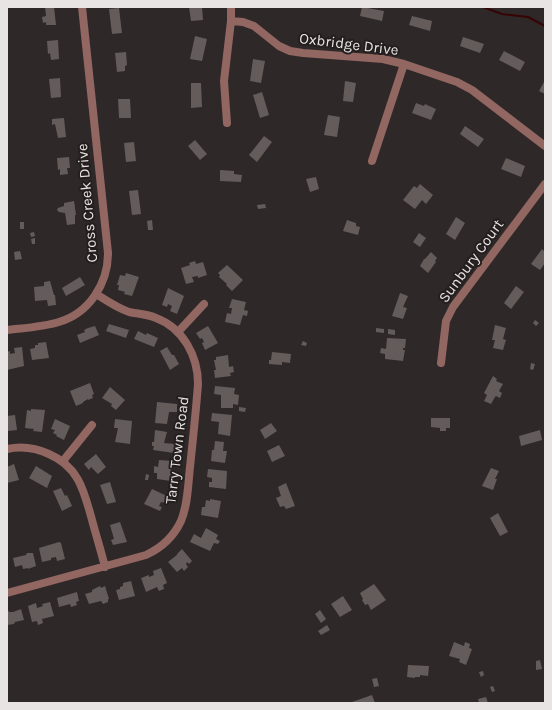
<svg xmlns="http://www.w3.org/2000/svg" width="552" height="710" viewBox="0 0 552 710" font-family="Karla,sans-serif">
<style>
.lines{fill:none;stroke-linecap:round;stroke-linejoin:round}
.stream{stroke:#360405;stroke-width:2}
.building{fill:#635c5b}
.minor{stroke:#926661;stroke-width:8}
.labels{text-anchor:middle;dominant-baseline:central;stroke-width:4;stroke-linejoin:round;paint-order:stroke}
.street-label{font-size:15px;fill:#e7e4e3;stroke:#241f1e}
</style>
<rect width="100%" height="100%" fill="#2e2828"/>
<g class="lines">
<path class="stream" d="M483 7 502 14 528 17 545 26"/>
</g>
<path class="building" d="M45 7H54L56 25H46V22L43 23 42 17 46 16Z
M189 7H202L203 20 191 21Z
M362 7 384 11 382 21 360 16Z
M119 8 122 33 112 34 109 9Z
M412 16 432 21 430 31 409 25Z
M195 36 207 39 202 61 190 59Z
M463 37 484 44 480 53 460 46Z
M58 40 59 59 51 60 50 53 48 54 47 41Z
M504 51 525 62 520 71 499 60Z
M126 52 127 65 125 66V71L117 72 115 53Z
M253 59 265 61 261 83 250 81Z
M60 78 61 97 51 98 49 79Z
M345 81 356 83 353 102 343 101Z
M544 82 545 83V94L539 91Z
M191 83H201L202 107 191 108Z
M262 92 269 115 260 118 253 95Z
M118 99H130L131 118H119Z
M416 103 424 106 425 104 436 109 431 120 412 113Z
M328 115 340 117 337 137 324 135Z
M64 118 66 137 58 138 55 124 52 125V119Z
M465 126 484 139 478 147 460 134Z
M264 136 272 142 257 162 249 155Z
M195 140 207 154 200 160 188 146Z
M134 142 136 161 126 162 124 143Z
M69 157 70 168H67L68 174 60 175V169L58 170 57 158Z
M506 158 525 166 521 177 501 169Z
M220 170 234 171V174L242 175 241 182 220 181Z
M316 177 319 189 310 192 306 179Z
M420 184 433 195 426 204 422 200 415 209 403 200 414 186 417 188Z
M138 190 141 214 132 215 129 191Z
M74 201 76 215H75V224L67 225 65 213 59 212 57 210 58 208 64 206V203Z
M265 204 266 208 258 209 257 205Z
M456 217 465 223 455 240 446 234Z
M152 220 153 230H148L147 221Z
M347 220 356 223V226L360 227 358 235 343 231Z
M20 222H24V229H20Z
M34 232 35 236 31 237 30 233Z
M419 233 426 238 420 247 413 242Z
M35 238V244H32L31 239Z
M542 249 545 252V263L540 270 531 264Z
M20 251 22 259 15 260 14 252Z
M431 252 437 258 435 261 436 262 428 273 420 266 424 259H425Z
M195 261 196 264 203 262 207 275 198 278V276L192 277 194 282 186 284 181 268 190 265 189 263Z
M227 265 243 280 232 291 226 285 227 284 219 277 220 275 218 273Z
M126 273 139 277 132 296 124 294 125 292 118 290 119 285H117L120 275 125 276Z
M80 277 85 285 66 296 62 288Z
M50 281 54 295H55L56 305 48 306 47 300 35 301 34 287 44 286V282Z
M516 286 524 292 511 309 504 303Z
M168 288 184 296 177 314 170 311 172 306 168 304 167 307 162 305Z
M400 293 408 296 403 307 407 308 403 319 392 316Z
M232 299 246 302 244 310 248 311 247 316 243 315 240 325 225 322 227 313 231 314 232 308H229Z
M535 320 539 323 536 326 533 323Z
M109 324 129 330 126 338 106 331Z
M495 325 506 328 503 339 506 340 503 350 493 348 495 340H492Z
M95 326 99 335 80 343 77 335 85 332 84 330 88 328Z
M208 326 218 343 205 350 202 343 204 342 202 338 200 339 196 333Z
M376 328 384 329V333L376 332Z
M388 329 395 330V335L388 334Z
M138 331 146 335 147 333 158 338 154 347 134 339Z
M387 338 406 339 405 348H403V350H405L403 361 385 359V354L380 353 381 348 386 349Z
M303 341 307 343 306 346 301 345Z
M46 342 49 358 32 360 30 349 35 348V345H38V343Z
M22 347 24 366 7 370V352L10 351V354L15 353 14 348Z
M167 347 172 355H174L179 364 170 370 160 351Z
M272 352 291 354 290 363 282 362V365L269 364V360H271Z
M228 355 229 367 233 366 234 372 230 373 231 376 215 378 214 370H216L214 360H216V357Z
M531 363 535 364 533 370 530 369Z
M493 376 497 379 496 381 503 384 499 391 502 393 500 398 496 396 495 397 491 404 484 401 487 395 484 393Z
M90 383 94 394 92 395 93 398 88 400V399L83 402V403L76 406 70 391Z
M215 386 235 388 234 394 239 395 238 405 233 404V408H221V395L214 394Z
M110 387 125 400 116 410 111 406 112 404 102 398Z
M157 402 177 404V412H169L167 424 155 423Z
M239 407 246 408 245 412 239 411Z
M31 409 45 410 42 432 33 431 34 429 25 428 27 410 31 411Z
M212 413 232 415 230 436 218 434 219 422 211 421Z
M15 415 17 430 8 431 7 430V416Z
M431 418H450V428H446V431H440V428L431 427Z
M55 419 70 426 64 440 56 436 57 435 53 433 55 430 51 429Z
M115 419 132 421 130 444 115 442 118 428H114Z
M271 423 277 431 265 439 260 430Z
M155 430 167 432 164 443 175 444 174 453 153 450 154 446H152V442H154Z
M540 430 542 440 521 446 519 436Z
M215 441 224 442 223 451H227L225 463 211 461 212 450H214Z
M279 445 285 456 272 462 267 451Z
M96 454 106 467 98 474 91 467 89 470 84 464Z
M159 460 173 461 171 481 157 479V473H154V466L158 467Z
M14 464 19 480 7 483V467Z
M36 466 52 476 47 488 29 478Z
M491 468 499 471 495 479H497L493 490 482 486Z
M208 469 227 471 226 489 209 487V482H212V478L207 477Z
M146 474 149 475 148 480H145Z
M110 482 116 502 107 504 100 485Z
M286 483 295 506 286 509 284 506 280 507 276 498 281 496 278 487Z
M61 488 65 496 67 495 72 506 62 511 53 491Z
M152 489 169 497 166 503 161 502 159 506 162 507 160 511 144 504Z
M210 499 221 501 218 518 201 515 202 507H205L206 500 210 501Z
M498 513 508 532 500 536 490 518Z
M120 522 127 542 113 545 111 540 114 539 110 525Z
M206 528 218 535 216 539 220 541 218 544 214 543 210 551 190 542 194 534 201 538Z
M59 542 61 543 65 559 57 561 56 557 51 558V560L42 562 39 548Z
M182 549 192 561 189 564 187 562 186 564 188 567 184 571 182 568 177 572 168 562 177 555V554Z
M27 553H33L36 566 28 569V568L23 569 22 565 15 567 13 558 26 555Z
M161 568 167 583 163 585 164 589 159 591 157 587 146 592 141 578 149 575V577L154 575 153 571Z
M131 581 135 596 119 600 116 590 120 589V587L123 586V583Z
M374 584 386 600 371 610 368 604 365 605 362 600 363 599 360 593Z
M100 586 101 588 105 586 109 599H108V602L103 604 101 601 89 604 85 594 92 592V590Z
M77 592 79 601 76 602 77 605 71 607 70 604 59 607 57 598Z
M343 596 352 610 340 617 331 604Z
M50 602 54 616 42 619 43 623 38 625 37 621 32 622 28 606 36 603 37 608 43 606 42 604Z
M21 609 24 620 15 622 14 624 7 625V610H8L9 612H13Z
M320 610 326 619 321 623 315 614Z
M327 625 330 630 321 635 318 631Z
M454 642 464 646 465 642 470 644 469 648 472 649 466 665 459 662 460 659 449 656Z
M540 660 542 669 536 670V661Z
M408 665 429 666 428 676 420 675V677H415V678L407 677Z
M483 671 484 675 481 677 479 672Z
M377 678 379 686 374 687 372 679Z
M493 686 495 691 492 692 490 687Z
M372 695 375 703H352V702Z
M486 697 488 703H479L478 699Z"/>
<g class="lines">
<path class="minor" d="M231 21 243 22 254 26 279 46 290 51 303 53 383 59 404 64 457 82 472 90 545 146
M227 123 224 81 231 21V7
M372 161 404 64
M7 330C24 328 43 327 59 322 89 313 108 284 108 253L82 7
M178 332 204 304
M441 363 446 321 453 307 545 184
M7 449C21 446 36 448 49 454 79 467 84 491 92 520 96 535 101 551 105 567
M63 461 92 425
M7 593 146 555C161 548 174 536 181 521 188 504 188 485 190 467 193 439 196 411 198 384 198 356 183 328 156 318 147 314 138 314 129 312 117 308 107 301 96 294"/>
</g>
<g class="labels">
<g class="street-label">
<text transform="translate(349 44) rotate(7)">Oxbridge Drive</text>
<text transform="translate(87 203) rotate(-95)">Cross Creek Drive</text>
<text transform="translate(471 261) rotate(-54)">Sunbury Court</text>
<text transform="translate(177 450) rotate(-83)">Tarry Town Road</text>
</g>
</g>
<rect width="552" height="710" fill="none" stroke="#e7e4e3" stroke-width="16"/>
</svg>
